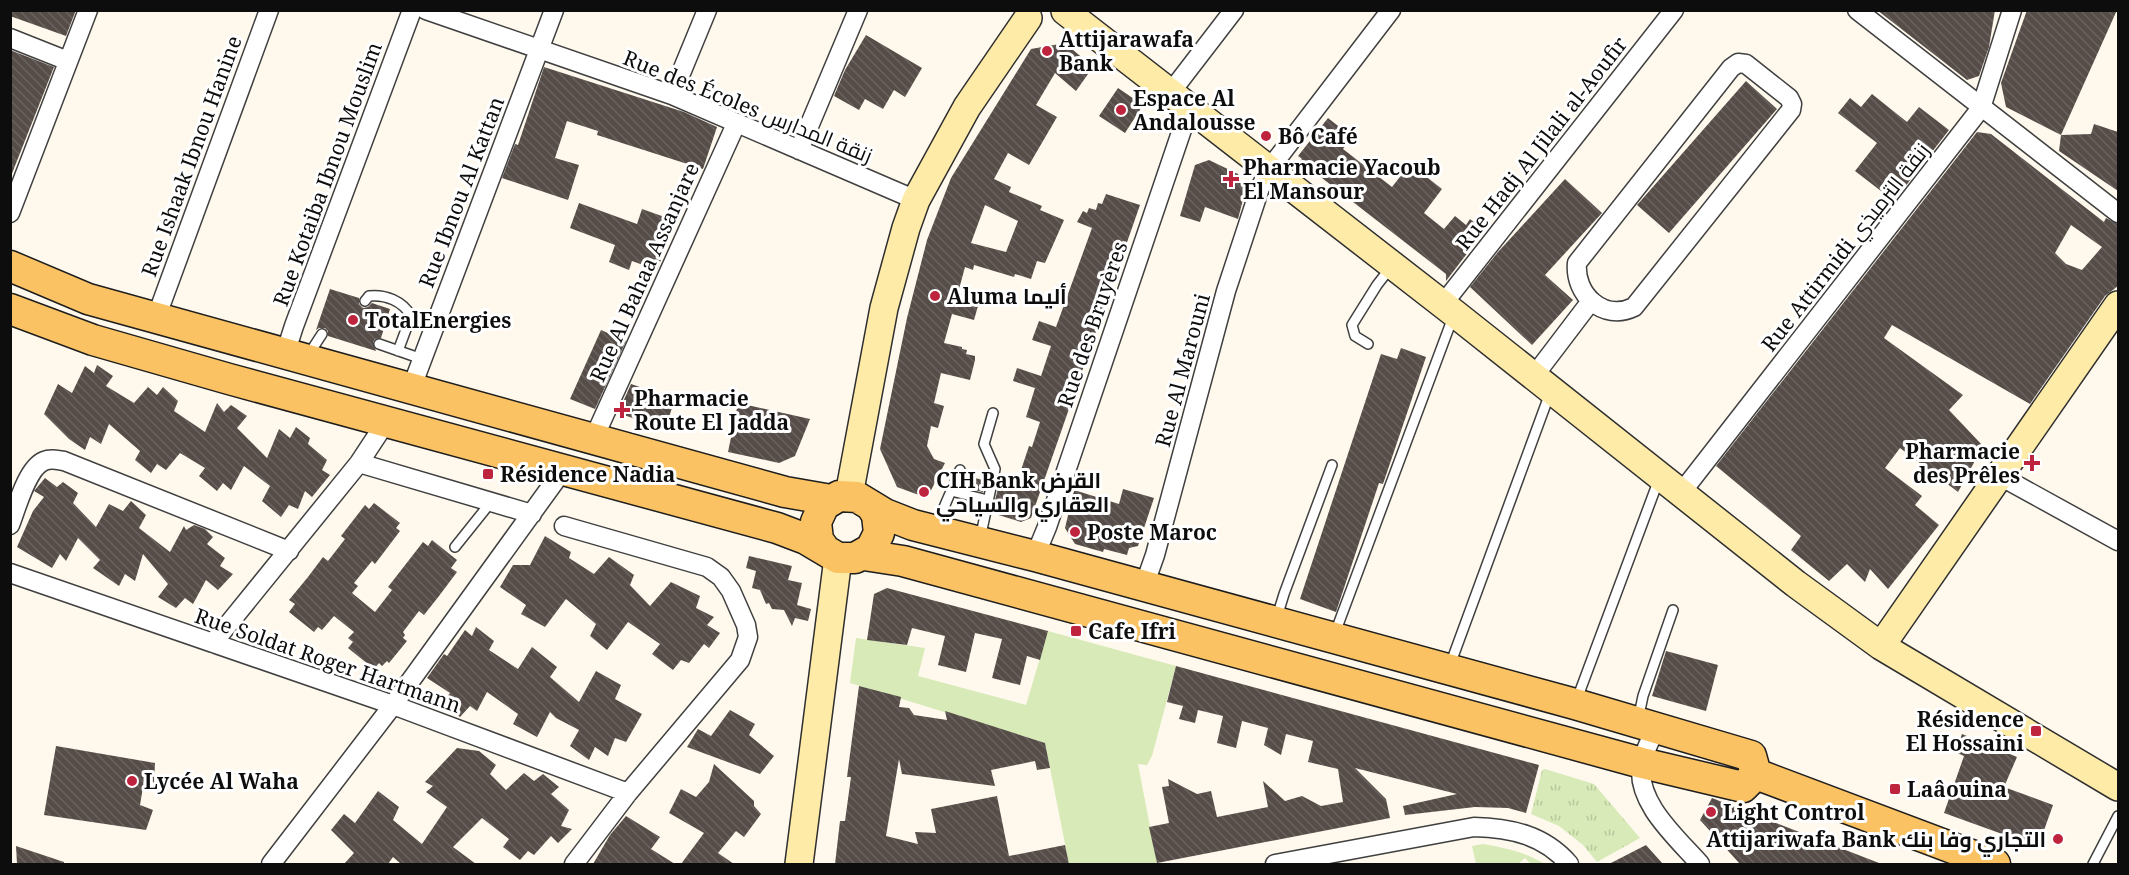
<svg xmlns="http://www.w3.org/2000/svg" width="2129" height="875" viewBox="0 0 2129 875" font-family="'Noto Serif',Cairo,serif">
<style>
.grass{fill:#d7eab7}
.park{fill:url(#park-tufts)}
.building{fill:url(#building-back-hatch);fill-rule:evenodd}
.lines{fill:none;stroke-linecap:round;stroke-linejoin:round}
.lane-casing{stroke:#404040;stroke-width:12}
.street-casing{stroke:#404040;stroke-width:21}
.secondary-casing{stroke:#2f2f2f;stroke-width:30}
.primary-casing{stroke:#1e1e1e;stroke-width:33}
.lane{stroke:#fff;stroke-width:9}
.street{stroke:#fff;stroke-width:18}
.secondary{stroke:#ffeba8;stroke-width:27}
.primary{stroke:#fac262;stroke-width:30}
.poi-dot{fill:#bf243e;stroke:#fff;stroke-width:2}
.labels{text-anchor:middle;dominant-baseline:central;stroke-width:6;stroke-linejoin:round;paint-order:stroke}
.poi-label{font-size:21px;font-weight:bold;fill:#0d0d0d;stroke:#fff;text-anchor:start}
.street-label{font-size:21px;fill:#0d0d0d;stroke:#fff}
</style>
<defs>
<pattern id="park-tufts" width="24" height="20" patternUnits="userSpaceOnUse" patternTransform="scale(1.5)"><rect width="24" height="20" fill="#d7eab7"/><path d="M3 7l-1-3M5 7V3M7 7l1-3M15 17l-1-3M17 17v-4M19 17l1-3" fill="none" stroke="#b7c89c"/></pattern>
<pattern id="building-back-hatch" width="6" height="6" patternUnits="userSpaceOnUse" patternTransform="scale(1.5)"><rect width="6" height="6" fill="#564d49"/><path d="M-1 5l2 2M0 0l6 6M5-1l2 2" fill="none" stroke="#69625f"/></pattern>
</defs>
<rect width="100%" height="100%" fill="#fff9ed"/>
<path class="grass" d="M1048 631 1176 666 1152 756 1147 765 1138 764 1157 863 1069 864 1045 743 850 683 856 638 925 648 918 676 1026 705Z
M1483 844C1506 848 1525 852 1545 864H1531L1525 858 1518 864H1476L1472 846Z"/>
<path class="park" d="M1545 769 1594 784 1640 838 1597 862 1583 845 1559 826 1531 814 1542 770Z"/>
<path class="building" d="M10 10H76L66 36 10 16Z
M1877 10H1995L1989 47 1979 76 1967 80Z
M2027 10H2117L2061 135 2006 107 2001 83Z
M866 35 922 68 905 97 894 90 883 109 865 99 859 110 834 96 845 70Z
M1065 43 1093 67 1076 91 1055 73 1036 105 1057 117 1029 165 1008 153 994 179 1011 187 1009 192 1042 206 1040 210 1064 220 1045 263 1037 261 1031 279 1015 274 1014 277 974 265 973 270 965 267 958 293 980 299 974 320 952 314 944 343 962 347V349L967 350 966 354 975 356V360L970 380 941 373 934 403 944 406 938 428 931 426 927 446 934 459 945 463 927 498 897 487 880 449 907 318 927 240 951 178 1031 49ZM985 205 1018 221 1006 252 971 243Z
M10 50 54 67 11 176H10Z
M544 67 684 112 717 127 703 169 597 135 598 131 567 121 555 158 579 165 568 200 502 178 515 144 518 145Z
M1746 81 1777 109 1669 233 1637 205Z
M1118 88 1143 105 1125 133 1099 116Z
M1872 94 1907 122 1919 107 1949 130 1894 201 1855 171 1877 143 1838 113 1850 98 1861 107Z
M1328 118 1352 137 1343 149 1392 187 1410 164 1442 189 1424 213 1444 229 1455 216 1466 225 1470 219 1485 230 1446 281V274L1300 161 1302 159 1298 156Z
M2094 124 2118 132V191L2059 151 2061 135 2091 134Z
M1977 132 1991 134 2104 222 2106 218 2118 224V286L2105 296 2030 404 1892 325 1884 338 1963 395 1949 410 1983 446 1958 492 1900 448 1885 468 1922 496 1915 505 1939 525 1888 589 1870 569 1865 582 1847 564 1829 581 1791 550 1801 536 1716 466ZM2071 225 2102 247 2082 270 2066 264 2055 253Z
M1209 160 1238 174 1245 192 1238 219 1205 207 1200 222 1180 216 1195 165Z
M1565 179 1602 213 1545 275 1573 300 1532 345 1470 287 1498 252Z
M1106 194 1140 205 1031 518 1021 522 992 513 999 484 1002 486 1006 475 1018 479 1029 446 1032 447 1040 422 1026 417 1035 388 1013 381 1017 368 1041 376 1051 346 1032 340 1039 321 1056 327 1092 228 1077 222 1083 211 1087 213 1089 208 1096 210 1098 203 1102 204Z
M579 203 637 224 642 209 676 221 657 270 632 261 629 270 609 262 615 245 570 228Z
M330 289 359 298V304L363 308 368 307 372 303 390 309 381 338 375 339 373 342 376 351 328 336V331L325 328H319L316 330Z
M601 330 626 341 595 409 570 399Z
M1401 348 1426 357 1383 484 1379 483 1336 612 1300 599 1381 354 1397 359Z
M97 365 113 376 106 386 134 403 148 387 157 395 163 387 178 401 174 411 205 432 217 403 224 412 231 405 247 416 237 428 267 458 279 429 290 438 296 427 310 438 308 444 327 460 322 470 330 475 312 497 305 491 298 509 289 505 281 517 262 501 270 486 244 466 231 490 223 483 217 491 199 476 205 468 180 453 166 470 157 464 151 473 135 460 140 451 109 424 101 444 90 437 85 450 69 439 44 414 58 384 72 393 85 366 94 373Z
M631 384 675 399 665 429 618 413Z
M738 403 810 419 795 456 779 463 728 452Z
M968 476 986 481 983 492 965 488Z
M45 478 57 487 63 482 78 493 73 503 96 527 109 504 123 511 131 501 146 515 139 528 170 552 184 526 186 530 194 525 205 529 213 537 207 544 225 558 220 566 233 574 218 590 206 580 193 604 185 598 176 608 158 597 168 584 143 554 135 581 125 574 119 586 93 568 100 560 78 538 66 561 60 554 52 568 17 547 33 511 44 497 34 491Z
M1123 489 1154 498 1138 546 1129 548 1127 555 1104 549 1103 552 1075 544 1065 528 1074 490 1119 504Z
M374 503 400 523 396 528 400 531 375 564 372 561 354 583 358 586 352 593 375 612 392 590 388 587 423 542 428 546 432 540 457 560 451 568 457 572 439 596 424 615 419 611 403 632 405 635 403 638 407 641 389 663 387 661 382 666 379 663 374 669 348 648 353 642 348 638 354 632 334 616 322 630 318 627 314 632 289 612 295 604 289 600 308 577 323 557 328 561 345 539 341 536 365 505 369 509Z
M545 536 571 552 569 558 594 574 609 557 634 575 630 585 650 606 671 582 700 596 696 608 714 617 707 625 720 633 709 648 704 644 689 663 681 660 673 670 652 654 660 644 628 622 607 650 590 636 596 624 566 599 545 627 521 614 526 605 500 587 513 565H530Z
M749 556 792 566 788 580 802 583 797 605 811 609 808 621 795 618 792 626 784 610 772 609 769 603 766 604 760 590 752 588 756 571 746 568Z
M887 588 1048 631 1040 660 1027 656 1020 685 992 678 1002 639 975 633 966 672 938 665 945 636 912 628 907 645 867 640 874 594Z
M476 627 494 641 489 650 518 669 532 647 557 667 550 677 579 702 596 671 621 685 615 699 642 714 626 742 615 738 608 756 595 747 589 760 570 746 579 730 556 718 550 712 537 737 513 724 518 714 487 692 477 711 470 706 460 717 442 704 450 693 427 678 444 654 447 656 465 630 472 636Z
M1666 651 1718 665 1706 711 1652 696Z
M1176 666 1539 765 1526 813 1508 808 1475 807 1405 815 1403 806 1457 794 1355 768 1386 799 1390 818 1157 863 1149 827 1169 823 1162 787 1169 786 1168 779 1197 794 1211 791 1217 817 1268 807 1263 781 1285 801 1302 796 1321 806 1343 802 1338 769 1308 762 1313 741 1286 734 1281 755 1264 745 1268 728 1242 721 1236 748 1217 743 1223 716 1198 710 1195 723 1179 719 1183 706 1167 702Z
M859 686 901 697 899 707 909 708 914 715 947 720 945 711 1045 743 1050 768 1037 770 1035 761 991 770 995 786 902 774 899 759 886 836 918 844 915 832 936 833 931 809 997 796 1009 856 1065 845 1069 864H835L840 821H845L851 777H847Z
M730 710 755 724 749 735 774 756 760 774 687 747 698 729 711 736Z
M1962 734 2017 757 2004 787 2053 805 2038 847 1944 813 1964 756 1955 752Z
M56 746 155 763 154 783 144 781 140 805 153 810 146 830 44 815Z
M457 748 479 751 496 765 490 774 506 790 524 773 534 781 543 774 559 787 551 794 569 810 561 826 572 829 558 843 551 836 534 855 528 851 520 860 503 847 509 839 482 818 453 847 476 864H401L393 857 388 864H344L354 853 331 830 344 814 355 823 378 791 399 807 393 820 422 844 447 807 426 792 433 786 425 782Z
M714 764 754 801V806L761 814 744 837 736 831 718 853 734 864H681L704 833 669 813 681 789 696 797 709 782Z
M1712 798 1879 863V864H1740L1700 820Z
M626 816 660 837 651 849 675 864H593L610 835Z
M1646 845 1663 864H1609Z
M16 846 64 862V864H17Z"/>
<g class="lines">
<g class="lane-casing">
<path id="lane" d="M365 301 369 296C385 294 403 301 411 316L398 351
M379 344 422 359
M1368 344 1355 336 1352 325 1377 285 1391 267
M309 354 322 334
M951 491 988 500
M936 526 960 470
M980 539 995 469 984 444 993 413
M455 547 491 502
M1277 617 1284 594 1332 465
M1335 633 1453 317
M1450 665 1550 393
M1577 699 1659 479
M1638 720 1643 696 1673 610
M2093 864 2118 816"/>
</g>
<g class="street-casing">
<path id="street" d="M426 10 672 95 916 200
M1857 10 2118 213
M10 38 68 61
M1738 63 1746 64 1789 98 1792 104 1791 110 1634 307C1603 322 1574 294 1577 263L1731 68Z
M1171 92 1234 10
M672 95 707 10
M799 150 858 10
M10 213 88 10
M1443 304 1674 10
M156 318 269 10
M285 354 294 326 412 10
M1534 376 1591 301
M411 389 554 10
M593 440 736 124
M359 463 532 514
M2000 476 2118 541
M1681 493 1981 108 2012 10
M10 525C17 507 27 468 44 461 51 458 57 460 64 461L289 551
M564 526 707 567 721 577 731 591 746 625 748 637 740 660 628 793 574 864
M1035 556 1047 527 1190 106
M10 573 393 705 628 793
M1144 586 1155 555 1226 291 1260 188 1270 168 1391 10
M213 643 359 463 386 422
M1656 728C1651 739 1644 751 1642 763 1634 801 1677 838 1700 864
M271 864 393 705 563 470
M1275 864 1474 827C1511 828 1544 835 1569 864"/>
</g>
<g class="secondary-casing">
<path id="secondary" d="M1065 11 1454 313 1796 584 1881 646 2118 787
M849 495 884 308 906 228 916 200 967 107 1028 18
M1881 646 2118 305
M799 864 838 558"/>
</g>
<g class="primary-casing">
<path id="primary" d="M10 266 88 299 785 492 831 500
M10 309 93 340 229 379 777 528 806 539 838 558H855L871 549 879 533 877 515 872 507
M823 547 818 540 816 522 824 505 839 496 857 497 885 514 913 525 1035 556 1575 704 1751 756 1756 774
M864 555 903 561 1642 763 1743 787 1756 774
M1756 774 1995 864"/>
</g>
<use href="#lane" class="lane"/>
<use href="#street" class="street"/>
<use href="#secondary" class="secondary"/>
<use href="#primary" class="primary"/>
</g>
<g class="poi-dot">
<circle cx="1047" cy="51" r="6"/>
<circle cx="1121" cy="110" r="6"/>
<circle cx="1266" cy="136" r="6"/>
<path d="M1228 170h6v6h6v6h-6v6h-6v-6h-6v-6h6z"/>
<circle cx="935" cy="296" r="6"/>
<circle cx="353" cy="320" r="6"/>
<path d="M619 401h6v6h6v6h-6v6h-6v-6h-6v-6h6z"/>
<path d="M2029 454h6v6h6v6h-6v6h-6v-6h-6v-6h6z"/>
<rect x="482" y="468" width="12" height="12" rx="3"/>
<circle cx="924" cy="492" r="6"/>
<circle cx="1075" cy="532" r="6"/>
<rect x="1070" y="625" width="12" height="12" rx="3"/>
<rect x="2030" y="725" width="12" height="12" rx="3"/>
<circle cx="132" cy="781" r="6"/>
<rect x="1889" y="783" width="12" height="12" rx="3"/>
<circle cx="1711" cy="812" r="6"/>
<circle cx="2058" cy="839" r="6"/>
</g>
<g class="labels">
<g class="poi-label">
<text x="1059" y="39">Attijarawafa<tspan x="1059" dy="24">Bank</tspan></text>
<text x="1133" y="98">Espace Al<tspan x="1133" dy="24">Andalousse</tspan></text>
<text x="1278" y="136">Bô Café</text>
<text x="1243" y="167">Pharmacie Yacoub<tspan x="1243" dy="24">El Mansour</tspan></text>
<text x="947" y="296">Aluma أليما</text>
<text x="365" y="320">TotalEnergies</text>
<text x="634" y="398">Pharmacie<tspan x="634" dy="24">Route El Jadda</tspan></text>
<text x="2020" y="451" text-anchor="end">Pharmacie<tspan x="2020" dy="24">des Prêles</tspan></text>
<text x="500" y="474">Résidence Nadia</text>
<text x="936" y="480">CIH Bank القرض<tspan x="936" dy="24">العقاري والسياحي</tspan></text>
<text x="1087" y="532">Poste Maroc</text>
<text x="1088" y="631">Cafe Ifri</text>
<text x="2024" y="719" text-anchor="end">Résidence<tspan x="2024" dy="24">El Hossaini</tspan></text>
<text x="144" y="781">Lycée Al Waha</text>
<text x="1907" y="789">Laâouina</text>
<text x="1723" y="812">Light Control</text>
<text x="2046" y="839" text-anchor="end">Attijariwafa Bank التجاري وفا بنك</text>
</g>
<g class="street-label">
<text transform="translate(748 106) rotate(22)">Rue des Écoles زنقة المدارس</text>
<text transform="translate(1541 143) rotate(-52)">Rue Hadj Al Jilali al-Aoufir</text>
<text transform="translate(191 156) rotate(-70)">Rue Ishaak Ibnou Hanine</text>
<text transform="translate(327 174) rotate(-70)">Rue Kotaiba Ibnou Mouslim</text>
<text transform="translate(461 192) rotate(-69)">Rue Ibnou Al Kattan</text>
<text transform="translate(1845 247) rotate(-52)">Rue Attirmidi زنقة الترميذي</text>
<text transform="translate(644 272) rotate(-66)">Rue Al Bahaa Assanjare</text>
<text transform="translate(1092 324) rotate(-71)">Rue des Bruyères</text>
<text transform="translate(1182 370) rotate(-75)">Rue Al Marouni</text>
<text transform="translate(328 660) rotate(19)">Rue Soldat Roger Hartmann</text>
</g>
</g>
<rect width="2129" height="875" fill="none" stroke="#0d0d0d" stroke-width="24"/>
</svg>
